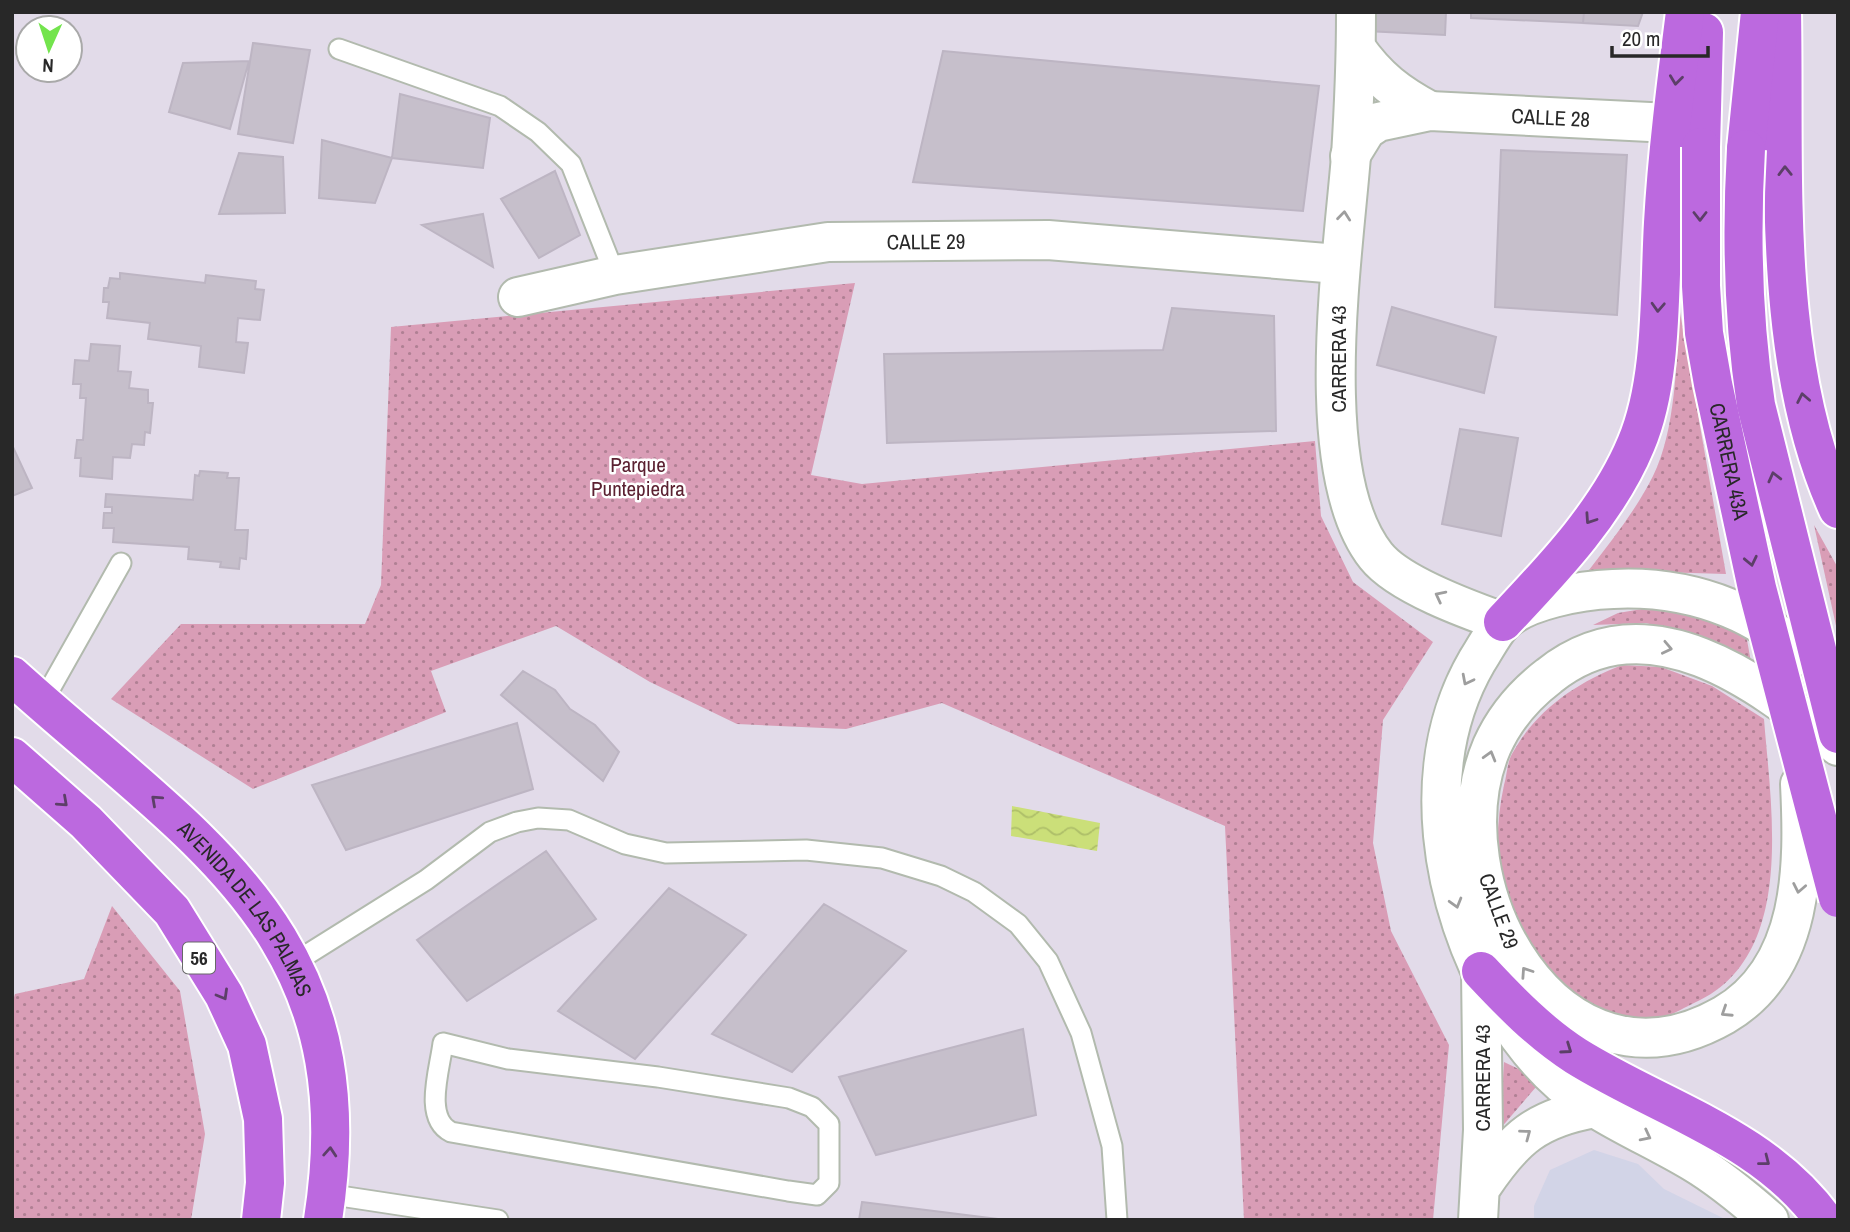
<svg xmlns="http://www.w3.org/2000/svg" width="1850" height="1232" viewBox="0 0 1850 1232" font-family="'Archivo Narrow',sans-serif">
<style>
.medical{fill:#d2d4e7}
.green{fill:url(#green-dots)}
.water{fill:url(#water-waves)}
.building{fill:#c6bfcb;stroke:#bdb5c3;stroke-width:2}
.lines{fill:none;stroke-linecap:round;stroke-linejoin:round}
.service-casing{stroke:#b2baae;stroke-width:23}
.minor-casing{stroke:#b2baae;stroke-width:42}
.tertiary-casing{stroke:#b2baae;stroke-width:42}
.secondary-casing{stroke:#b2baae;stroke-width:42}
.primary-casing{stroke:#fff;stroke-width:42}
.service{stroke:#fff;stroke-width:19}
.minor{stroke:#fff;stroke-width:38}
.tertiary{stroke:#fff;stroke-width:38}
.secondary{stroke:#fff;stroke-width:38}
.primary{stroke:#bc69df;stroke-width:38}
.primary-bridge-casing{stroke:#fff;stroke-width:42;stroke-linecap:butt}
.primary-bridge{stroke:#bc69df;stroke-width:38}
.oneway{stroke:#5c3f68}
.oneway2{stroke:#9e9e9e}
.labels{text-anchor:middle;dominant-baseline:central;stroke-width:5;stroke-linejoin:round;paint-order:stroke}
.shield{fill:#fff;stroke:#686868;stroke-width:2}
.shield-label{font-size:19px;font-weight:bold;fill:#282828}
.street-label{font-size:21px;fill:#282828;stroke:#fff}
.park-label{font-size:21px;fill:#5b2131;stroke:#fff}
</style>
<defs>
<pattern id="green-dots" width="8" height="8" patternUnits="userSpaceOnUse" patternTransform="scale(1.75)"><rect width="8" height="8" fill="#d99db6"/><path d="M2 2h.1M6 6h.1" fill="none" stroke="#b08094" stroke-width="1.8" stroke-linecap="round"/></pattern>
<pattern id="water-waves" width="16" height="10" patternUnits="userSpaceOnUse" patternTransform="scale(1.75)"><rect width="16" height="10" fill="#cbdf79"/><path d="M0 5q4-4 8 0t8 0" fill="none" stroke="#aebf69"/></pattern>
</defs>
<rect width="100%" height="100%" fill="#e2dbe9"/>
<path class="medical" d="M1594 1150 1638 1164 1664 1189 1727 1220H1534V1206L1550 1170Z"/>
<path class="green" d="M855 283 811 475 862 484 1315 441 1321 516 1353 582 1433 642 1383 720 1373 843 1391 931 1449 1045 1433 1220H1244L1225 826 942 703 846 729 737 724 650 682 556 626 431 671 446 712 253 789 111 699 181 624H365L381 585 391 327Z
M1680 312 1726 574 1589 570C1612 540 1636 510 1653 476 1676 430 1676 362 1680 312Z
M1814 525 1838 568V635Z
M1654 607 1697 611 1745 629 1751 662 1713 642 1646 623 1593 625 1618 613Z
M1622 665 1661 667 1712 686 1764 719C1771 810 1797 958 1694 1003 1685 1007 1675 1014 1665 1016 1648 1019 1629 1019 1612 1021 1594 1008 1545 980 1534 964 1497 914 1491 844 1504 785 1507 775 1507 763 1512 754 1536 710 1576 683 1622 665Z
M112 906 180 991 205 1134 191 1220H12V1004L15 994 84 979Z
M1504 1062 1542 1080 1500 1129Z"/>
<path class="water" d="M1012 806 1100 823 1097 851 1011 836Z"/>
<path class="building" d="M1366 12H1446L1445 35 1366 31Z
M1471 12H1584L1583 23 1471 18Z
M1584 12H1643L1638 26 1583 23Z
M253 43 310 50 293 143 238 134Z
M943 51 1319 86 1303 211 913 182Z
M249 61 230 129 169 112 183 63Z
M400 94 490 118 483 168 392 158Z
M322 140 392 158 375 203 319 198Z
M1501 150 1627 155 1617 315 1495 307Z
M239 153 283 157 285 213 219 214Z
M555 171 580 235 539 258 501 199Z
M483 214 493 267 422 225Z
M120 273 205 283 206 275 256 281 255 289 264 290 260 320 238 318 236 342 248 343 244 373 199 367 201 346 148 339 150 323 107 318 109 302H103L104 288H108L110 278 120 279Z
M1392 307 1496 337 1484 393 1377 365Z
M1172 308 1274 316 1276 431 887 443 884 354 1163 350Z
M91 344 120 346 118 371 131 372 129 388 148 390V403H153L150 433 145 432 144 445 132 444 130 458 113 457 112 479 80 476 81 458H75L77 440H83L86 398H80L81 384H73L75 360 89 361Z
M1460 429 1518 438 1501 536 1442 524Z
M12 445 32 488 12 496Z
M200 471 228 473 227 478H239L235 530H248L246 559 240 558 239 569 220 567 221 562 188 559 189 547 113 542 114 528H103L104 513H112V507H105L106 494 193 500 195 475 199 476Z
M523 671 555 690 570 709 595 725 619 752 603 781 501 695Z
M517 723 533 789 346 850 312 785Z
M546 851 596 919 467 1001 417 940Z
M669 888 746 935 635 1059 558 1011Z
M824 904 906 951 792 1072 712 1034Z
M1023 1029 1036 1115 876 1155 839 1077Z
M862 1202 1006 1220H859Z"/>
<g class="lines">
<g class="service-casing">
<path id="service" d="M339 49 500 106 538 132 571 164 615 275
M42 703 121 563
M292 964 426 880 490 832 517 822 538 818 569 820 625 844 666 853 806 850 882 858 941 876 974 892 1018 924 1048 961 1081 1033 1112 1146 1117 1220
M443 1043 508 1059 658 1077 789 1098 812 1107 829 1124V1183L817 1195 788 1191 451 1132C423 1118 440 1069 443 1043Z
M327 1194 498 1220"/>
</g>
<g class="minor-casing">
<g id="minor">
<path d="M1356 12C1356 60 1354 108 1351 156 1343 257 1310 473 1376 556 1399 585 1469 610 1503 622"/>
<path d="M1356 48C1377 78 1398 94 1430 111"/>
<path id="s1" d="M1350 156 1366 130 1378 122 1430 111 1670 123"/>
<path id="s2" d="M518 297 615 275 828 242 1048 240 1338 264"/>
</g>
</g>
<g class="tertiary-casing">
<path id="tertiary" d="M1482 1186C1514 1138 1537 1118 1595 1108
M1478 1220 1483 1130 1481 971"/>
</g>
<g class="secondary-casing">
<path id="secondary" d="M1800 784C1804 865 1805 968 1724 1015 1558 1110 1433 884 1492 746 1505 717 1524 695 1549 676 1648 597 1759 682 1838 746
M1769 1220C1745 1199 1720 1178 1693 1162 1650 1136 1601 1117 1562 1084 1537 1062 1516 1035 1499 1006 1440 906 1416 766 1477 661 1485 649 1492 634 1502 623 1524 600 1582 590 1613 589 1652 587 1692 593 1729 608 1769 624 1803 653 1838 677"/>
</g>
<g class="primary-casing">
<g id="primary">
<path d="M1782 12C1785 173 1771 361 1838 509"/>
<path d="M1701 147 1704 32"/>
<path d="M1746 149 1760 12"/>
<path d="M1503 622C1552 570 1608 512 1636 444 1663 381 1659 292 1663 223 1667 153 1676 83 1685 12"/>
<path id="s3" d="M12 676C197 843 368 933 323 1220"/>
<path d="M12 757 86 822 172 911 224 995 247 1045 263 1119 265 1183 261 1220"/>
<path d="M1481 971C1510 1002 1540 1033 1576 1056 1661 1109 1763 1136 1824 1220"/>
</g>
</g>
<use href="#service" class="service"/>
<use href="#minor" class="minor"/>
<use href="#tertiary" class="tertiary"/>
<use href="#secondary" class="secondary"/>
<use href="#primary" class="primary"/>
<g class="primary-bridge-casing">
<g id="primary-bridge">
<path id="s4" d="M1701 147V286L1704 333 1713 384 1757 588 1838 898"/>
<path d="M1746 149C1741 235 1743 321 1756 405L1838 734"/>
</g>
</g>
<use href="#primary-bridge" class="primary-bridge"/>
</g>
<defs><path id="oneway-chevron" d="M-2-3.5L2.5 0L-2 3.5" fill="none" stroke-width="1.6" stroke-linecap="round" stroke-linejoin="round" transform="scale(1.75)"/></defs>
<g class="oneway">
<use href="#oneway-chevron" transform="translate(1676 80) rotate(97)"/>
<use href="#oneway-chevron" transform="translate(1785 171) rotate(-91)"/>
<use href="#oneway-chevron" transform="translate(1700 216) rotate(90)"/>
<use href="#oneway-chevron" transform="translate(1658 307) rotate(93)"/>
<use href="#oneway-chevron" transform="translate(1803 398) rotate(-101)"/>
<use href="#oneway-chevron" transform="translate(1774 477) rotate(-104)"/>
<use href="#oneway-chevron" transform="translate(1590 519) rotate(124)"/>
<use href="#oneway-chevron" transform="translate(1751 561) rotate(78)"/>
<use href="#oneway-chevron" transform="translate(156 800) rotate(-138)"/>
<use href="#oneway-chevron" transform="translate(63 802) rotate(42)"/>
<use href="#oneway-chevron" transform="translate(223 995) rotate(60)"/>
<use href="#oneway-chevron" transform="translate(1567 1049) rotate(35)"/>
<use href="#oneway-chevron" transform="translate(330 1152) rotate(-86)"/>
<use href="#oneway-chevron" transform="translate(1765 1161) rotate(38)"/>
</g>
<g class="oneway2">
<use href="#oneway-chevron" transform="translate(1344 216) rotate(-84)"/>
<use href="#oneway-chevron" transform="translate(1440 596) rotate(-153)"/>
<use href="#oneway-chevron" transform="translate(1667 648) rotate(12)"/>
<use href="#oneway-chevron" transform="translate(1467 680) rotate(117)"/>
<use href="#oneway-chevron" transform="translate(1490 756) rotate(-74)"/>
<use href="#oneway-chevron" transform="translate(1799 888) rotate(101)"/>
<use href="#oneway-chevron" transform="translate(1456 903) rotate(74)"/>
<use href="#oneway-chevron" transform="translate(1526 972) rotate(-124)"/>
<use href="#oneway-chevron" transform="translate(1726 1012) rotate(147)"/>
<use href="#oneway-chevron" transform="translate(1526 1134) rotate(-37)"/>
<use href="#oneway-chevron" transform="translate(1646 1136) rotate(27)"/>
</g>
<g class="labels">
<rect class="shield" x="183" y="942.5" width="32" height="31" rx="5"/>
<g class="shield-label">
<text x="199" y="958">56</text>
</g>
<g class="street-label">
<text stroke="none"><textPath href="#s1" startOffset="219">CALLE 28</textPath></text>
<text stroke="none"><textPath href="#s2" startOffset="413">CALLE 29</textPath></text>
<text transform="translate(1338 359) rotate(-90)">CARRERA 43</text>
<text stroke="none"><textPath href="#s4" startOffset="317">CARRERA 43A</textPath></text>
<text transform="translate(1499 911) rotate(70)">CALLE 29</text>
<text stroke="none"><textPath href="#s3" startOffset="332">AVENIDA DE LAS PALMAS</textPath></text>
<text transform="translate(1482 1078) rotate(-90)">CARRERA 43</text>
</g>
<g class="park-label">
<text x="638" y="464">Parque<tspan x="638" dy="24">Puntepiedra</tspan></text>
</g>
</g>
<rect width="1850" height="1232" fill="none" stroke="#282828" stroke-width="28"/>
<g transform="translate(49 49) rotate(183)"><circle r="33" fill="#ffffff" stroke="#a9a9a9" stroke-width="2"/>
<path d="M0-5L12 26L0 18L-12 26Z" fill="#73e44d"/>
<text y="-10" font-size="19" font-weight="bold" text-anchor="middle" fill="#282828">N</text>
</g>
<path d="M1612 46v10h96v-10" fill="none" stroke="#282828" stroke-width="3.5"/>
<text x="1622" y="46" font-size="21" fill="#282828" stroke="#ffffff" stroke-width="5" paint-order="stroke">20 m</text>
</svg>
